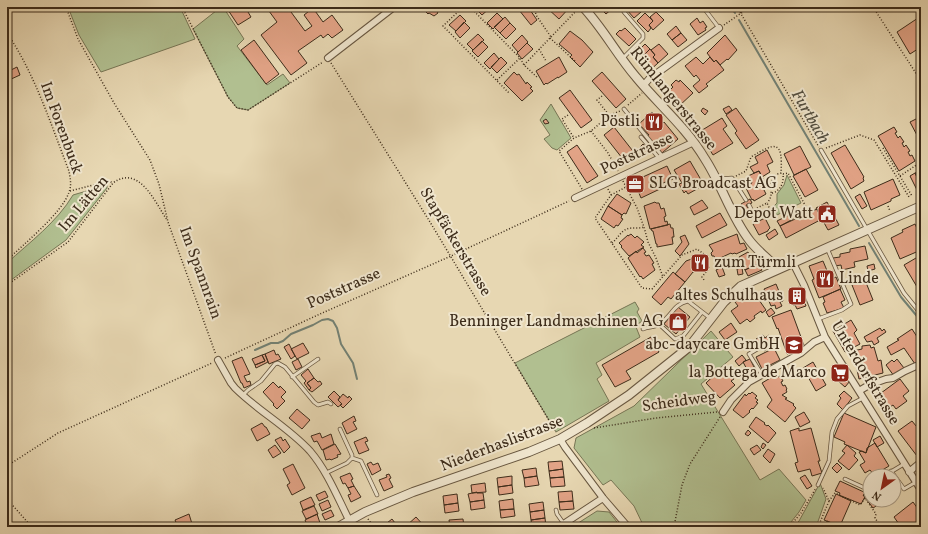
<svg xmlns="http://www.w3.org/2000/svg" width="928" height="534" viewBox="0 0 928 534" font-family="Vollkorn,serif">
<style>
.green{fill:#b1bf90;stroke:#777655}
.lines{fill:none;stroke-linecap:round;stroke-linejoin:round}
.stream{stroke:#738174;stroke-width:2}
.building{fill:#e2a386;stroke:#3d2c1a}
.service-casing{stroke:#685740;stroke-width:4.5}
.minor-casing{stroke:#685740;stroke-width:8}
.tertiary-casing{stroke:#685740;stroke-width:10}
.path{stroke:#3d2c1a;stroke-width:1.5;stroke-dasharray:1 2;stroke-linecap:butt}
.service{stroke:#efe5cd;stroke-width:3}
.minor{stroke:#efe5cd;stroke-width:6}
.tertiary{stroke:#efe5cd;stroke-width:8}
.labels{text-anchor:middle;dominant-baseline:central;stroke-width:4;stroke-linejoin:round;paint-order:stroke}
.street-label{font-size:16px;fill:#3d2c1a;stroke:#efe5cd}
.poi-label{font-size:16px;fill:#3d2c1a;stroke:#efe5cd;text-anchor:end}
.water-label{font-size:17px;font-style:italic;fill:#544f40;stroke:#efe5cd}
</style>
<rect width="100%" height="100%" fill="#e7d7b2"/>
<filter id="stains"><feTurbulence type="fractalNoise" baseFrequency=".005" numOctaves="4"/><feColorMatrix values="0 0 0 0 .2 0 0 0 0 .09 0 0 0 0 .02 0 0 0 .5 -.17"/></filter>
<radialGradient id="worn" r=".72"><stop offset=".6" stop-color="#630" stop-opacity="0"/><stop offset="1" stop-color="#630" stop-opacity=".3"/></radialGradient>
<path class="green" d="M68 7H180L195 39 101 72 79 35Z
M221 7H223L244 39 237 46 267 85 283 74 290 83 248 110 237 108 228 97 193 29Z
M551 104 571 138 557 150 552 148 544 139 550 135 540 120Z
M787 175 801 203 775 216 770 210 777 203V194L784 185Z
M107 185V188L66 240 7 283V263C30 242 57 222 73 195Z
M635 302 639 309 637 312 642 321 638 324 636 327 640 337 596 363 602 375 597 379 609 401 556 432 515 363Z
M711 331 733 357 701 384 760 480 779 469 806 500 799 512 787 527H644L634 506 611 480 603 485 574 448 576 438 634 406Z
M820 483 826 499 816 527H793L799 521Z
M597 511 609 512 621 527H572Z"/>
<g class="lines">
<path class="stream" d="M731 7 735 13
M739 20 859 226
M869 243 901 297 921 321
M255 350 271 343H278L283 341 291 334 313 325 322 320 328 319 333 321 337 328 341 344 353 363 357 379"/>
</g>
<path class="building" d="M226 7H245L251 17 238 25Z
M266 7H297L291 12 305 31 312 26 304 15 313 8 323 22 332 15 343 30 332 38 328 34 323 38 321 35 298 51 307 63 291 75 261 35 277 22Z
M421 7H434L438 13 434 16 429 13 428 14Z
M451 7H460L455 12Z
M479 7H491L482 15 476 9Z
M523 7H528L537 20 531 25 519 10Z
M546 7H570L559 19Z
M599 7H614L606 14Z
M628 7H636L641 12 634 18 626 9Z
M678 7H687L682 11Z
M656 12 664 20 653 30 649 25 653 21 650 17Z
M497 13 503 19 493 29 487 23Z
M645 13 653 21 649 25 651 28 648 32 637 21Z
M460 15 466 21 456 31 449 25Z
M921 16V47L910 54 897 32Z
M505 17 510 23 500 33 494 27Z
M697 18 700 23 703 21 707 27 705 28 706 30 698 35 690 24Z
M464 22 470 28 460 38 455 32Z
M510 23 516 29 506 39 500 33Z
M676 26 681 33 672 40 667 34Z
M625 28 636 39 629 46 616 34 620 30 621 31Z
M570 31 582 40 593 52 580 67 570 57 572 55 559 44Z
M681 33 687 40 678 47 672 40Z
M478 34 484 40 473 50 467 44Z
M522 35 528 42 518 52 512 45Z
M725 35 737 50 728 60 727 59 720 65 716 60 714 62 707 53Z
M254 40 279 74 266 84 241 50Z
M482 41 488 47 478 57 472 51Z
M527 43 533 49 522 59 517 53Z
M645 44 650 49 644 55 639 50Z
M659 44 668 54 658 63 653 57 655 55 651 50Z
M650 49 655 55 653 57 658 63 648 72 638 61Z
M494 53 499 59 490 69 484 63Z
M501 57 507 63 497 73 491 67Z
M559 57 567 72 558 78V77L547 84 546 83 544 85 536 71Z
M696 57 703 64 710 57 714 62 716 60 724 70 706 84 708 86 699 93 693 86 700 80 696 75 694 77 685 66Z
M17 67 20 75 9 80 7 72Z
M514 72 517 75 519 74 526 84 527 82 532 87 530 88 533 91 522 101 504 83Z
M602 72 626 99 616 108 592 81Z
M676 80 679 82 680 80 693 93 678 107 666 94 673 87 671 85Z
M570 90 592 120 581 128 559 98Z
M729 106 732 110 726 114 723 109Z
M703 108 708 111 705 115 701 111Z
M736 108 759 140 746 149 735 133 737 131 726 115Z
M652 112 662 124 664 122 678 139 662 153 647 136 649 135 639 124Z
M722 118 727 126 723 129 733 143 713 155 699 132Z
M918 118 919 120 921 119V137L919 139 910 122Z
M546 119 549 123 545 124 543 121Z
M614 127 636 155 626 163 604 135Z
M894 127 897 132 895 133 898 138 900 136 904 142 902 143 904 147 906 145 910 151 908 152 910 156 912 155 915 161 899 171 878 136Z
M643 144 649 151 645 155 639 148Z
M577 145 598 176 587 183 567 152Z
M845 145 864 177 863 178 864 181 851 189 831 153Z
M800 146 811 167 794 175 784 154Z
M767 150 773 162 767 165 770 172 762 177 759 171 754 173 750 167 758 163 755 157Z
M690 161 704 185 688 194 686 191 684 193 679 184 682 183 674 170Z
M667 166 673 179 658 185 660 189 641 198 634 181Z
M806 169 818 190 805 197 793 176Z
M921 170V185L915 173Z
M759 171 765 182 761 184 766 194 754 201 753 199 752 200 745 186 752 183 748 176Z
M915 173 921 185V188L917 190 910 176Z
M893 179 900 195 891 199V201L871 210 864 192Z
M617 194 631 203 626 214 624 213 622 215 608 206Z
M860 194 867 206 862 209 855 197Z
M750 199 752 203 746 205 750 211 746 213 741 204Z
M702 200 708 208 694 215 690 207Z
M655 202 656 203H659L661 209 664 208 666 216 664 217 665 222 667 221 668 225 650 229 644 206Z
M827 202 839 225 828 230 816 208Z
M608 206 622 215 621 218 623 219 618 226 616 225 614 228 601 219Z
M817 209 822 219 786 238 780 226Z
M720 213 727 225 702 238 696 226Z
M791 214 793 219 780 226 777 221Z
M765 218 770 228 768 230V231L759 235 753 224Z
M670 224 671 228H673L674 237H672L673 244 657 247V244H656L653 231H652L651 229Z
M915 224 921 237V250L900 259 891 238 903 232 902 230Z
M775 229 778 234 769 240 766 235Z
M631 234 635 238 637 236 644 242 641 245 644 247 629 256 621 247 622 246 619 243 628 235V236Z
M737 234 740 244 744 243 747 249 736 254 735 253 732 254 731 253 716 260 714 256H712L711 253 713 251 709 245Z
M685 235 689 244 680 256 675 251 682 242 680 237Z
M865 246 868 259 854 262 855 267 842 270 841 265 835 266 833 258 840 257V254L850 252V249Z
M643 248 646 252 644 253 646 256 649 255 654 263 652 264 655 270 643 279 641 276 640 277 628 258 636 251 637 253Z
M748 252 751 259 756 258 759 263 745 270 739 257Z
M700 256 705 267 693 272 685 282 675 274 686 261Z
M916 258 919 261 921 259 920 292 904 265Z
M823 261 828 273 832 272 834 278 836 277 841 289 819 298 812 280 814 279 809 266Z
M759 263 762 270 748 276 745 270Z
M874 264 875 269 868 271 867 266Z
M722 267 725 275 719 277 716 270Z
M742 268 743 274 738 275 737 269Z
M673 272 685 282 671 299 668 297 661 305 652 297Z
M865 280 873 300 860 305 852 285Z
M776 284 783 301 780 302 782 306 776 309 775 305 771 306 764 289Z
M799 287 806 306 797 309 795 305H793L791 301 793 300 790 291Z
M840 289 845 300 841 302 844 308 827 313 823 303 825 302 823 297Z
M752 290 766 310 762 313 761 311 754 316 755 318 750 322 747 319 740 324 731 311 738 306 735 302Z
M678 307 690 317 676 334 664 324Z
M771 308 775 313 769 317 766 312Z
M791 310 805 348 787 354 778 328 777 329 772 317Z
M851 320 857 330 854 333 860 344 845 352 833 331Z
M731 323 737 332 725 340 719 332Z
M880 328 882 331 884 329 886 332 877 338 879 342 874 345 872 341 867 342 864 337Z
M912 329 921 343V360L915 364 904 348 891 355 887 347 899 340 897 339Z
M763 335 765 338 769 335 774 345 764 351 756 339Z
M651 337 659 352 626 371 631 379 615 387 602 365Z
M303 343 309 353 297 359 291 349Z
M289 344 295 356 291 359 284 347Z
M870 345 871 348 874 347 878 361 881 360 883 373 859 379 853 351 862 349V346Z
M774 348 780 360 762 369 756 357Z
M274 350 276 355 278 354 281 359 269 364 265 354Z
M265 354 268 362 256 368 255 365 265 361 262 355Z
M262 355 265 361 255 365 252 359Z
M742 355 746 360 739 366 735 361Z
M242 357 250 374 244 376 247 382 250 381 251 385 244 388 242 383H241L232 361Z
M298 359 302 367 296 370 292 362Z
M750 359 756 371 750 375 743 362Z
M897 359 904 368 894 376 886 365 892 360 894 362Z
M813 362 826 385 816 391 803 368Z
M308 369 314 378 307 383 311 388 309 390 304 383 306 381 301 375Z
M721 369 724 373 727 371 734 379 731 381 735 385 720 398 706 383Z
M839 369 845 374 844 375 850 381 845 387 837 380 834 375Z
M777 374 778 377 780 376 783 381 781 382 783 386 785 385 787 389 786 390 787 392 782 395 787 398 785 399 794 404 793 405 796 408 785 422 767 407 772 400 762 383Z
M314 378 318 382 320 381 322 384 312 392 309 390 311 388 307 383Z
M900 379 909 391 903 396 907 401 896 409 893 405 887 409 877 396Z
M273 382 279 388 280 386 286 392 281 397 285 401 277 409 273 405 274 404 263 392Z
M334 391 340 397 338 400 342 404 338 407 328 397Z
M844 391 852 398 843 410 837 404 841 398 839 396Z
M752 392 757 396 755 398 758 400 756 402 758 403 753 409 752 408 749 411 750 412 743 418 733 410 745 394 746 396 749 393 750 394Z
M343 394 348 398 349 396 352 399 343 408 340 405 342 404 338 400Z
M297 409 310 420 302 429 289 418Z
M804 412 810 422 800 427 795 417Z
M844 413 876 427 866 453 844 444 845 442 834 437Z
M354 416 356 421 353 422 357 429 347 434 342 423Z
M756 417 765 423 764 424 767 426 768 425 776 433 768 443 749 427Z
M912 421 921 432V453L917 456 898 431Z
M262 423 265 427H266L270 434 257 441 251 429Z
M799 428V431L811 428 820 461H818L822 473 812 476 810 469 798 472 795 463 798 462 790 431Z
M748 430 751 433 748 436 745 434Z
M320 433 322 438 331 434 334 444 322 450 317 441 314 442 311 436Z
M880 436 884 443 877 447 873 440Z
M281 437 283 441 285 439 290 447 284 453 275 440Z
M366 437 368 441 365 442 369 450 359 454 354 442Z
M763 443 766 445 763 449 761 447Z
M875 443 889 466 874 475 870 470 865 473 860 465 865 462 859 452 862 451 866 453 867 448Z
M335 444 341 454 337 455 338 457 331 460 330 459 326 460 323 450Z
M275 445 281 453 273 458 268 450Z
M757 445 761 450 754 455 750 449Z
M847 445 856 453 854 456 858 460 849 470 838 461 845 453 842 451Z
M768 449 775 454 770 463 763 456Z
M562 461 563 469 549 471 548 462Z
M371 462 373 465 378 463 381 470 372 475 367 464Z
M837 463 842 468 837 473 832 468Z
M293 464 305 488 292 495 287 485 290 483 283 469Z
M536 468 537 476 524 478 522 470Z
M563 469 564 477 550 478 549 471Z
M350 473 353 479 351 480 354 486 348 488 345 483 343 484 340 477Z
M389 474 391 478 389 479 393 487 384 491 379 480 387 477 386 475Z
M805 475 812 486 807 489 800 478Z
M512 476V485L498 487 497 478Z
M537 476 539 485 525 487 524 478Z
M564 477 565 486 551 487 550 478Z
M840 481 866 493 863 495 865 497 861 504 839 495 840 493 835 491Z
M485 483 486 492 472 493 471 485Z
M512 485 513 493 499 495 498 487Z
M354 486 361 497 351 502 348 495 351 494 348 488Z
M870 490V500H891L883 506 881 503 873 508 863 495Z
M325 491 328 497 319 501 316 495Z
M572 491 573 501 559 502 558 492Z
M477 492V493H483L484 500 470 502 468 494Z
M457 494 458 503 444 505 443 496Z
M836 494 851 501 840 526 824 520Z
M311 497 315 505 303 510 300 502Z
M513 499 514 509 500 510 499 501Z
M328 500 331 507 322 511 319 504Z
M484 500 485 508 471 510 470 502Z
M573 501 574 509 560 510 559 502Z
M543 502 544 510 530 512 529 504Z
M913 502 921 513V520L912 527H901L894 517Z
M458 503 459 511 445 513 444 505Z
M314 506 318 514 306 519 302 511Z
M514 509 515 516 501 518 500 510Z
M331 510 334 516 325 520 322 514Z
M544 510 545 518 531 520 530 512Z
M189 514 193 527H178L175 520Z
M317 514 320 523 311 527H308L305 520Z
M416 517 425 527H407L406 526Z
M545 518 546 527H532L531 520Z
M392 519 398 527H382Z
M463 519 464 527H450L449 520Z
M827 521 833 524 834 523 843 527H825Z
M518 523 519 527H505L504 525Z"/>
<g class="lines">
<g class="service-casing">
<path id="service" d="M703 7 719 28
M622 59 643 38V34L624 12
M624 109 663 157
M641 137 659 158
M821 150 904 293 921 314
M718 179 732 178 746 200
M749 205 752 211
M818 319 842 310 851 304 827 248
M659 324 675 339 683 336 702 312
M643 329C650 326 656 328 661 323 672 315 674 304 688 301L710 318
M759 348 749 354 762 375
M292 377 318 359
M243 395 248 390 261 381 275 364 278 363 285 367 314 402 318 405 328 402 331 404
M352 458 361 461 377 495
M891 471 904 489 916 482
M326 473 347 463 352 458V455L340 429
M884 476 904 464
M845 479 867 489 870 487
M818 485 829 461 832 432 837 419 848 406 863 398
M556 510 557 514 564 524"/>
</g>
<g class="minor-casing">
<path id="minor" d="M328 58 394 7
M643 86 649 79 719 28
M575 198 694 142
M793 263 804 285 825 337 921 490
M218 360 231 383 235 388C258 411 288 427 310 451 327 471 337 496 349 520
M859 391 869 385 886 379 893 378 905 371 916 366
M723 412 731 400 749 382 801 353 814 342 825 337
M560 439 565 447 603 498 628 527
M909 472 921 462
M559 527 603 498"/>
</g>
<g class="tertiary-casing">
<path id="tertiary" d="M583 7C603 28 617 55 636 77 659 105 686 127 705 159 722 185 731 217 750 241 757 250 766 257 774 265L776 270
M338 527 365 512 413 492 529 452 560 439 587 423 629 395 689 347 724 302 741 286 921 206"/>
</g>
<path class="path" d="M66 7 78 39 114 103 150 160 159 184 168 222 216 355
M182 7 228 97 237 108 248 110 323 62
M463 7 443 26 510 94
M470 7 520 58 524 65 538 78
M737 7 819 147
M873 7 921 81
M535 10 536 15 551 37
M724 25 750 7
M7 33C35 74 51 125 69 171 70 178 72 185 69 192 63 212 23 245 7 260
M550 38 576 62
M539 49 546 61
M331 63 430 222 556 432
M524 65 576 11
M497 80 520 58
M602 96 597 100 609 115
M628 105 642 93
M568 115 562 119 574 138
M591 131 608 153 618 171
M826 148 860 135 874 140 909 197
M883 148 912 196
M783 174 788 173 806 207
M736 176 746 171 751 157C776 142 783 140 781 173L777 174C764 186 777 192 767 203
M900 176 921 162
M623 181 637 208 644 227 648 242 656 258 663 277
M582 189 559 151 574 138 591 131 610 115 620 111
M608 189 611 195 595 218 642 288 652 289 682 255 697 249 704 254 709 268 702 277 704 280
M70 191 109 181 113 183
M920 192 921 191
M772 193C781 191 784 182 783 174
M611 195 626 187
M888 206 890 211
M757 208 767 203 775 220
M612 243C617 239 621 231 627 229 632 227 639 229 644 227
M7 285 68 242 113 183C139 164 155 202 167 220
M225 358 320 314 451 256 569 201
M594 428 656 418 717 412
M7 466 58 433 212 363
M7 499 32 527
M829 501 835 493 860 505 865 498 876 514 875 518 881 527
M368 519 374 527
M674 527 682 485 690 464 720 417
M789 527 801 513 816 488
M818 527 829 501 823 488"/>
<use href="#service" class="service"/>
<use href="#minor" class="minor"/>
<use href="#tertiary" class="tertiary"/>
</g>
<defs>
<g id="restaurant-square" transform="scale(1)"><rect x="-9" y="-9" width="18" height="18" rx="4" fill="#8f2418" stroke="#efe5cd"/><path d="M-5-6h1v4h1v-4h1v4h1v-4h1v5L-1.5 .5V6h-2V.5L-5-1ZM5-6V6H3V1.5H1.5Q1.5-4 5-6Z" fill="#fff"/></g>
<g id="office-square" transform="scale(1)"><rect x="-9" y="-9" width="18" height="18" rx="4" fill="#8f2418" stroke="#efe5cd"/><path d="M-6-3h4V-5.5h4V-3h4V5H-6ZM-1-4.5V-3h2v-1.5ZM-6 0V1H6V0Z" fill="#fff"/></g>
<g id="civic-square" transform="scale(1)"><rect x="-9" y="-9" width="18" height="18" rx="4" fill="#8f2418" stroke="#efe5cd"/><path d="M-.6-6.5H3V-4.5H.6V-3L4-1V1h2V6H-6V1h2V-1L-.6-3ZM-1.2 2.5V6h2.4V2.5Z" fill="#fff"/></g>
<g id="building-square" transform="scale(1)"><rect x="-9" y="-9" width="18" height="18" rx="4" fill="#8f2418" stroke="#efe5cd"/><path d="M-4-6H4V6H1V3H-1V6H-4ZM-2.5-4.3h1.7v1.8h-1.7ZM.8-4.3h1.7v1.8H.8ZM-2.5-1h1.7V.8h-1.7ZM.8-1h1.7V.8H.8Z" fill="#fff"/></g>
<g id="shop-square" transform="scale(1)"><rect x="-9" y="-9" width="18" height="18" rx="4" fill="#8f2418" stroke="#efe5cd"/><path d="M-5-2.5h2.3a2.7 3.5 0 0 1 5.4 0H5L5.5 6h-11ZM-1.5-2.5h3a1.5 2.3 0 0 0-3 0Z" fill="#fff"/></g>
<g id="school-square" transform="scale(1)"><rect x="-9" y="-9" width="18" height="18" rx="4" fill="#8f2418" stroke="#efe5cd"/><path d="M0-5L7-2L0 1L-7-2ZM-4 1L0 2.5L4 1V4Q0 6-4 4Z" fill="#fff"/></g>
<g id="supermarket-square" transform="scale(1)"><rect x="-9" y="-9" width="18" height="18" rx="4" fill="#8f2418" stroke="#efe5cd"/><path d="M-6-5.5h2.5l.6 2H6L4.5 2H-2.5L-4.4-4H-6ZM-1.5 3.2a1.3 1.3 0 1 0 .1 0ZM3 3.2a1.3 1.3 0 1 0 .1 0Z" fill="#fff"/></g>
</defs>
<g fill-rule="evenodd">
<use href="#restaurant-square" x="654" y="122"/>
<use href="#office-square" x="635" y="184"/>
<use href="#civic-square" x="827" y="214"/>
<use href="#restaurant-square" x="700" y="263"/>
<use href="#restaurant-square" x="825" y="279"/>
<use href="#building-square" x="797" y="296"/>
<use href="#shop-square" x="678" y="322"/>
<use href="#school-square" x="794" y="345"/>
<use href="#supermarket-square" x="840" y="373"/>
</g>
<g class="labels">
<g class="street-label">
<text transform="translate(673 99) rotate(51)">Rümlangerstrasse</text>
<text transform="translate(61 128) rotate(70)">Im Forenbuck</text>
<text transform="translate(637 154) rotate(-25)">Poststrasse</text>
<text transform="translate(84 204) rotate(-50)">Im Lätten</text>
<text transform="translate(455 242) rotate(59)">Stapfäckerstrasse</text>
<text transform="translate(200 273) rotate(70)">Im Spannrain</text>
<text transform="translate(344 289) rotate(-24)">Poststrasse</text>
<text transform="translate(865 373) rotate(59)">Unterdorfstrasse</text>
<text transform="translate(679 402) rotate(-8)">Scheidweg</text>
<text transform="translate(502 444) rotate(-21)">Niederhaslistrasse</text>
</g>
<g class="poi-label">
<text x="640" y="122">Pöstli</text>
<text x="649" y="184" text-anchor="start">SLG Broadcast AG</text>
<text x="813" y="214">Depot Watt</text>
<text x="714" y="263" text-anchor="start">zum Türmli</text>
<text x="839" y="279" text-anchor="start">Linde</text>
<text x="783" y="296">altes Schulhaus</text>
<text x="664" y="322">Benninger Landmaschinen AG</text>
<text x="780" y="345">abc-daycare GmbH</text>
<text x="826" y="373">la Bottega de Marco</text>
</g>
<g class="water-label">
<text transform="translate(810 117) rotate(60)">Furtbach</text>
</g>
</g>
<rect width="928" height="534" fill="none" stroke="#e7d7b2" stroke-width="24"/>
<rect x="8" y="8" width="912" height="518" fill="none" stroke="#3d2c1a" stroke-width="2"/>
<rect x="12" y="12" width="904" height="510" fill="none" stroke="#3d2c1a"/>
<g transform="translate(882 488) rotate(213)"><circle r="19" fill="#efe5cd" stroke="#a89b85"/>
<path d="M0-3L7 15L0 10L-7 15Z" fill="#8f2418"/>
<text y="-6" font-size="11" font-weight="bold" text-anchor="middle" fill="#3d2c1a">N</text>
</g>
<rect width="100%" height="100%" filter="url(#stains)"/>
<rect width="100%" height="100%" fill="url(#worn)"/>
</svg>
